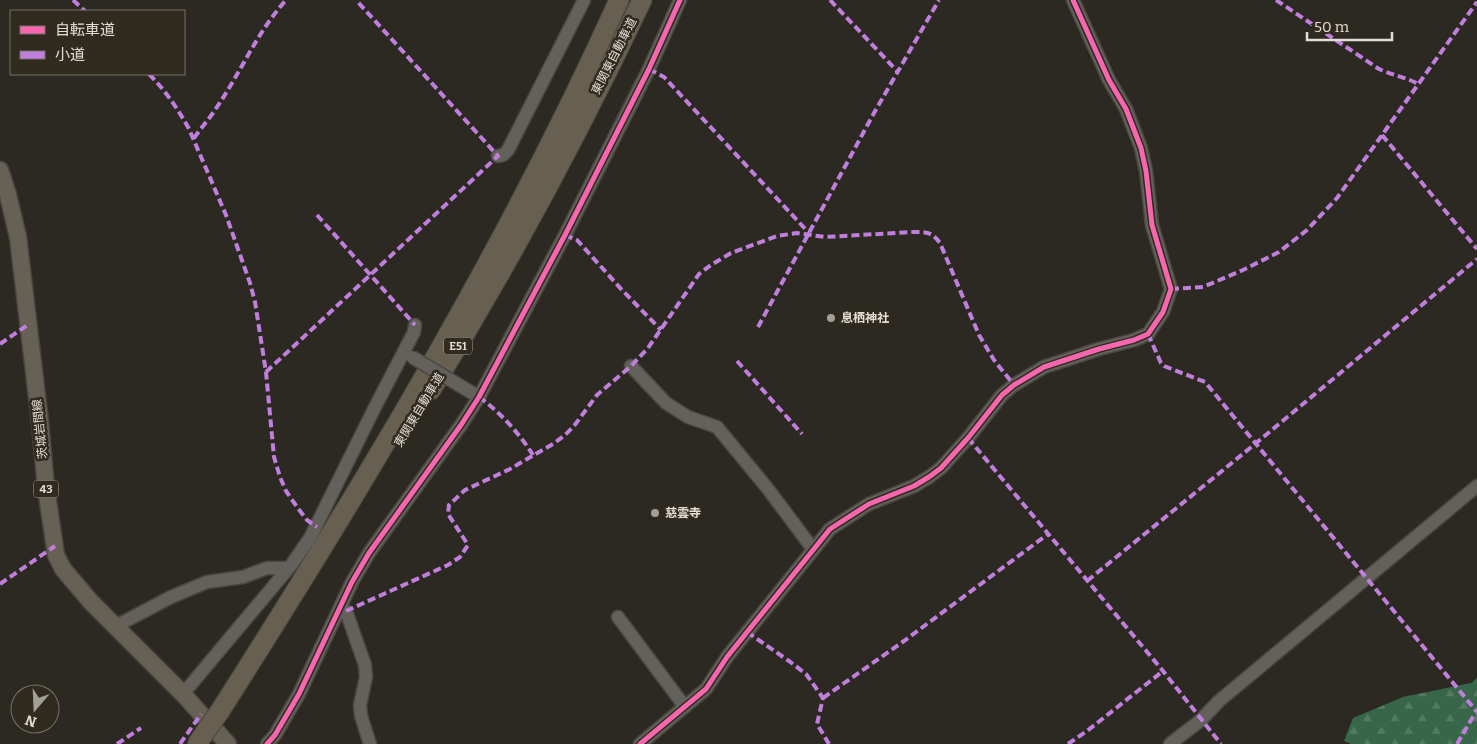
<svg xmlns="http://www.w3.org/2000/svg" width="1477" height="744" viewBox="0 0 1477 744" font-family="Bitter,'Noto Sans JP',serif">
<style>
.forest{fill:url(#forest-firs)}
.lines{fill:none;stroke-linecap:round;stroke-linejoin:round}
.minor-casing{stroke:#494741;stroke-width:15}
.major-casing{stroke:#494741;stroke-width:19}
.highway-casing{stroke:#494741;stroke-width:21}
.minor{stroke:#64615d;stroke-width:12}
.major{stroke:#666055;stroke-width:16}
.highway{stroke:#675f4f;stroke-width:19}
.minor-bridge-casing{stroke:#494741;stroke-width:15;stroke-linecap:butt}
.highway-bridge-casing{stroke:#494741;stroke-width:21;stroke-linecap:butt}
.minor-bridge{stroke:#64615d;stroke-width:12}
.highway-bridge{stroke:#675f4f;stroke-width:19}
.quiet{stroke:#c07fdc;stroke-width:4;stroke-dasharray:8 4;stroke-linecap:butt}
.cycleway-casing{stroke:#302a1f;stroke-width:8}
.cycleway{stroke:#f766af;stroke-width:5}
.poi-dot{fill:#a29f98;stroke:#302a1f;stroke-width:2}
.labels{text-anchor:middle;dominant-baseline:central;stroke-width:5;stroke-linejoin:round;paint-order:stroke}
.shield{fill:#302a1f;stroke:#ada8a0;stroke-width:1}
.shield-label{font-size:11px;font-weight:bold;fill:#e2ded7}
.street-label{font-size:12px;fill:#e2ded7;stroke:#302a1f}
.poi-label{font-size:12px;font-weight:bold;fill:#e2ded7;stroke:#302a1f;text-anchor:start}
</style>
<defs>
<pattern id="forest-firs" width="22" height="20" patternUnits="userSpaceOnUse" patternTransform="scale(1.25)"><rect width="22" height="20" fill="#386648"/><path d="M5 1l3.5 6h-7zM16 11l3.5 6h-7z" fill="#547b62"/></pattern>
</defs>
<rect width="100%" height="100%" fill="#2c2923"/>
<path class="forest" d="M1477 678V744H1351L1344 741 1353 718 1403 697 1471 683Z"/>
<g class="lines">
<g class="minor-casing">
<path id="minor" d="M498 156 503 155 508 150 584 0
M631 366 666 403 688 417 717 427 768 489 813 549
M341 605 346 611 365 665 366 677 360 705 361 716 370 744
M618 617 685 707
M116 626 171 597 207 582 243 577 267 568H288
M183 694 292 564 310 538 374 409 414 332 415 325
M267 744 275 735 299 694 352 582 369 553 461 425 479 397 565 235 649 69 680 0
M640 744 706 689 727 657 830 529 869 504 914 486 929 477 941 468 968 438 1002 395 1014 385 1044 367 1099 349 1134 340 1148 334 1163 312 1171 289 1152 225 1146 171 1141 148 1126 109 1109 80 1073 0
M1170 744 1201 720 1219 701 1477 486"/>
</g>
<g class="major-casing">
<path id="major" d="M0 170 8 195 18 237 40 422 46 488 56 555 63 569 91 602 183 694 228 744"/>
</g>
<g class="highway-casing">
<path id="highway" d="M431 390C508 265 579 133 642 0
M220 711C366 482 507 248 619 0"/>
</g>
<use href="#minor" class="minor"/>
<use href="#major" class="major"/>
<use href="#highway" class="highway"/>
<g class="minor-bridge-casing">
<path id="minor-bridge" d="M412 357 474 394"/>
</g>
<g class="highway-bridge-casing">
<path id="highway-bridge" d="M197 744 220 711"/>
</g>
<use href="#minor-bridge" class="minor-bridge"/>
<use href="#highway-bridge" class="highway-bridge"/>
<path class="quiet" d="M73 0 85 11
M830 0 898 72
M1276 0 1379 69C1392 75 1406 77 1418 84
M649 69 664 77 809 233
M149 74C165 90 178 109 189 129L226 215 250 283 255 302 266 372 274 457 280 477 286 491 297 507 307 520 317 527
M1382 135 1477 249
M194 138C201 128 210 118 217 107 242 70 256 34 286 0
M317 215 415 325
M565 235 577 240 622 290 661 330
M1171 289 1203 287 1243 270 1279 252 1307 230 1337 198 1477 2
M758 327 874 113 939 0
M1148 334 1161 363 1164 366 1205 382 1477 712
M0 344 29 324
M737 361 802 434
M266 372 498 156 356 0
M479 397C500 412 519 433 533 455
M968 438 1163 671 1221 744
M1087 581 1255 444 1477 259
M0 584 55 546
M346 611 448 565 460 557 468 545 448 514 449 505 465 490 510 469 553 444 565 435 574 426 597 395 631 366 648 348 699 274 711 265 731 253 777 236 797 233 825 237 913 232C926 232 931 231 940 243L979 335 994 360 1014 385
M747 632 789 661 806 674 823 698 817 724 829 744
M823 698 904 641 1048 534
M117 744 141 728
M180 744 201 714
M1068 744 1087 731 1163 671
M1457 744 1474 715 1477 714"/>
<g class="cycleway-casing">
<path id="cycleway" d="M267 744 275 735 299 694 352 582 369 553 461 425 479 397 565 235 649 69 680 0
M640 744 706 689 727 657 830 529 869 504 914 486 929 477 941 468 968 438 1002 395 1014 385 1044 367 1099 349 1134 340 1148 334 1163 312 1171 289 1152 225 1146 171 1141 148 1126 109 1109 80 1073 0"/>
</g>
<use href="#cycleway" class="cycleway"/>
</g>
<g class="poi-dot">
<circle cx="831" cy="318" r="5"/>
<circle cx="655" cy="513" r="5"/>
</g>
<g class="labels">
<g class="shield">
<rect x="444" y="337.5" width="28" height="17" rx="4"/>
<rect x="33.5" y="480.5" width="25" height="17" rx="4"/>
</g>
<g class="shield-label">
<text x="458" y="346">E51</text>
<text x="46" y="489">43</text>
</g>
<g class="street-label">
<text transform="translate(614 56) rotate(-63)">東関東自動車道</text>
<text transform="translate(419 410) rotate(-59)">東関東自動車道</text>
<text transform="translate(40 429) rotate(-96)">茨城岩間線</text>
</g>
<g class="poi-label">
<text x="841" y="318">息栖神社</text>
<text x="665" y="513">慈雲寺</text>
</g>
</g>
<rect x="10" y="10" width="175" height="65" fill="#302a1f" stroke="#777269"/>
<rect x="20" y="26" width="25" height="8" fill="#f766af" stroke="#777269"/>
<text x="55" y="35" font-size="15" fill="#e2ded7">自転車道</text>
<rect x="20" y="51" width="25" height="8" fill="#c07fdc" stroke="#777269"/>
<text x="55" y="60" font-size="15" fill="#e2ded7">小道</text>
<g transform="translate(35 709) rotate(199)"><circle r="24" fill="#302a1f" stroke="#777269"/>
<path d="M0-4L9 19L0 12L-9 19Z" fill="#a29f98"/>
<text y="-8" font-size="14" font-weight="bold" text-anchor="middle" fill="#e2ded7">N</text>
</g>
<path d="M1307 32v8h85v-8" fill="none" stroke="#e2ded7" stroke-width="2.5"/>
<text x="1314" y="32" font-size="15" fill="#e2ded7" stroke="#302a1f" stroke-width="4" paint-order="stroke">50 m</text>
</svg>
